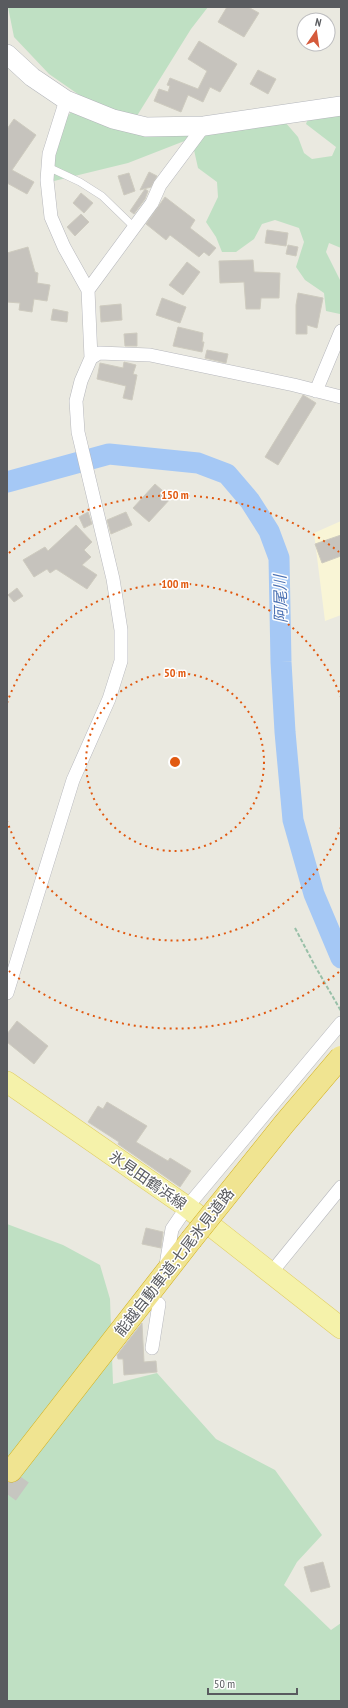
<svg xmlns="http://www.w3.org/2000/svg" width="348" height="1708" viewBox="0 0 348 1708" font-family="'PT Sans Narrow','Noto Sans JP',sans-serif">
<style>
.commercial{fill:#f9f5d6}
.green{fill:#bfe0c3}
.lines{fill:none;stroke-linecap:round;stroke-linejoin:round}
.river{stroke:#a5c8f5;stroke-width:21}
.building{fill:#c6c3bd;stroke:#cecbbf}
.highway-tunnel{stroke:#c6c6c0;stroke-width:22;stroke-dasharray:22 11;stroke-linecap:butt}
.lane-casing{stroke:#b6b7bc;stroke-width:8}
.street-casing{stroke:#b6b7bc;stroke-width:14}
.secondary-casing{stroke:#b4b6bb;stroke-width:20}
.primary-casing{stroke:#e1cd63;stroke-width:22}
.highway-casing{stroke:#d2af18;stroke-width:23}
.path{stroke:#99c0a8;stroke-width:2;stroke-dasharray:4 2;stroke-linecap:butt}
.lane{stroke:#fff;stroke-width:7}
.street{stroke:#fff;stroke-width:13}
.secondary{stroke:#fff;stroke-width:19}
.primary{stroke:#f5f2aa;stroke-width:21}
.highway{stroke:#f0e491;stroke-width:22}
.highway-bridge-casing{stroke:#d2af18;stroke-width:23;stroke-linecap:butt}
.highway-bridge{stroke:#f0e491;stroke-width:22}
.ring{fill:none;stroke:#e15910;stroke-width:2;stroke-dasharray:2 4}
.labels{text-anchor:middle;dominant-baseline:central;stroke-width:3;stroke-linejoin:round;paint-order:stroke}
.street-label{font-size:15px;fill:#595b5f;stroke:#fff}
.water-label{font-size:16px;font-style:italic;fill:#4c72b4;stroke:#fff}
.centre{fill:#e15910;stroke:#fff;stroke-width:2}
.ring-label{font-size:12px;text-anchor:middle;font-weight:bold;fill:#e15910;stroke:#fff;stroke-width:3;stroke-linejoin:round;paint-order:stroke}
</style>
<rect width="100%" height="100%" fill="#eae9e0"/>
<path class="commercial" d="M341 521V615L325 621 314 533Z"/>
<path class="green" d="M8 7H208L191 29 135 119 95 106 49 74 14 37Z
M73 110 191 134 187 140 128 163 54 181 55 149 66 118Z
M341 111V248L329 243 326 252 341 282 340 314 326 311 324 293 305 280 296 267 304 242 299 228 275 220 262 224 254 239 236 252H222L216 237 206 222 218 197 217 182 198 168 194 150 204 134 285 122 298 137 304 153 312 159 332 156 336 147 306 124 309 116Z
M7 1224 63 1245 100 1265 110 1299 113 1384 157 1373 216 1439 275 1470 322 1535 297 1562 284 1585 331 1630 341 1623V1701H7Z"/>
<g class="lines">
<path class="river" d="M7 482 109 454 198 463 227 474 250 501 269 531 279 558 281 662 285 732 293 820 314 894 341 958"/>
</g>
<path class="building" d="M227 7H248L259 13 244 37 218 22Z
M199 41 237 64 220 92 210 87 203 102 188 95 181 112 154 101 159 89 168 92 170 86 167 85 170 78 198 89 207 71 188 59Z
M258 70 276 79 268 94 250 84Z
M14 119 36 135 12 170 34 182 27 194 7 183V129Z
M149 172 157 176 151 187 140 190Z
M129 173 135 191 124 195 118 176Z
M145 189 148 191 145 199 134 214 130 211Z
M81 193 93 203 84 213 73 203Z
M165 197 195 220 190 228 216 248 209 256 204 252 199 257 170 235 166 240 146 224Z
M81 214 89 222 75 236 67 227Z
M267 230 288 233 286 246 265 243Z
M288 245 298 247 296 256 286 254Z
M28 247 35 272 38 273 37 283 50 285 47 301 34 299 32 312 19 310 20 303 7 302V253Z
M253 260 254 272 280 273 279 298H261L260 309H246L244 282 220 283 219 261Z
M187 262 200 272 183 295 169 285Z
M298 293 323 298 317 328 307 325V334H296V305Z
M162 298 186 307 180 323 156 315Z
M121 304 122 320 101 322 100 306Z
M53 309 68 312 67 322 51 320Z
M178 327 203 333 202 342H204L202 352 173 346Z
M137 333V346H125L124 334Z
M207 350 228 354 226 363 205 358Z
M124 362 136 365 133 374 137 375 132 400 123 398 126 386 97 379 100 363 123 368Z
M303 395 316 403 278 465 265 457Z
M155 484 171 498 149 522 133 508Z
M88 512 92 524 84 528 79 517Z
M126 512 132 525 111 534 107 520Z
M76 525 92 542 84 550 91 557 82 565 97 575 87 589 56 569 50 573 47 569 34 577 23 560 45 547 48 551Z
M341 535V556L322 563 315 544Z
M17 588 23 596 14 602 8 595Z
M17 1021 48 1046 34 1064 7 1042V1034Z
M107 1102 147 1126 136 1142 168 1161 170 1158 191 1171 180 1187 118 1144 119 1142 88 1122 98 1106 103 1109Z
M146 1228 163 1232 161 1248 142 1244Z
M142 1323 144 1362 156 1361 157 1372 124 1375 123 1359H118L117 1355Z
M323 1562 330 1587 311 1592 304 1567Z"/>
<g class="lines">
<path class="highway-tunnel" d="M7 1494 20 1476"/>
<g class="lane-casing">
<path id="lane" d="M48 167 80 182 102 196 134 227"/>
</g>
<g class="street-casing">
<path id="street" d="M88 290 152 203 160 185 204 126
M91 358 99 353 150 355 294 385 341 397
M316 391 341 331
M7 993 73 780 109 699 121 661V630L113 579 78 432 76 401 81 381 91 358 88 290 64 247 51 217 47 180 49 154 66 100
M166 1265 172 1229 187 1207 341 1023
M271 1273 341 1187
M152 1348 159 1304"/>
</g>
<g class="secondary-casing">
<path id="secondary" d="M7 54 32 77 66 100 113 119 146 127 204 126 341 106"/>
</g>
<g class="primary-casing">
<path id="primary" d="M7 1082 187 1207 341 1328"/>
</g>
<g class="highway-casing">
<path id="highway" d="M11 1471 191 1240"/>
</g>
<path class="path" d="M295 928 315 966 341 1011"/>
<use href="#lane" class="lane"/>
<use href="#street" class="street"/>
<use href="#secondary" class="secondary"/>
<use href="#primary" class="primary"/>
<use href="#highway" class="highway"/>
<g class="highway-bridge-casing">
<path id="highway-bridge" d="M191 1240 284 1124 341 1057"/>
</g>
<use href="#highway-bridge" class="highway-bridge"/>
</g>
<g class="ring">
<circle cx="175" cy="762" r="89"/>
<path d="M341 827A178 178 0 0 1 7 821M7 703A178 178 0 0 1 341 697"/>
<path d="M339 972A267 267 0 0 1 9 971M9 553A267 267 0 0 1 339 552"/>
</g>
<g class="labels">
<g class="street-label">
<text transform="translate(148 1180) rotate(35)">氷見田鶴浜線</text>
<text transform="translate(174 1262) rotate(-52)">能越自動車道;七尾氷見道路</text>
</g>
<g class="water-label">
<text transform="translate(280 599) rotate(-91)">阿尾川</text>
</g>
</g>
<circle cx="175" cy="762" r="6" class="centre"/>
<g class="ring-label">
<text x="175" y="499">150 m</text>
<text x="175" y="588">100 m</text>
<text x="175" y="677">50 m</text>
</g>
<rect width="348" height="1708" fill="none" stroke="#595b5f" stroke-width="16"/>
<g transform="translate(316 32) rotate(13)"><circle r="19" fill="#ffffff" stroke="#bdbdbf"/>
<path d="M0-3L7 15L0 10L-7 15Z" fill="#d55a3b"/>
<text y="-6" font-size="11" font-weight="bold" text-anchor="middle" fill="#595b5f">N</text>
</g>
<path d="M208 1688v6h89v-6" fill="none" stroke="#595b5f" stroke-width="2"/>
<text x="214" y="1688" font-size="12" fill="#595b5f" stroke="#ffffff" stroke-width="3" paint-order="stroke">50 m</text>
</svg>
